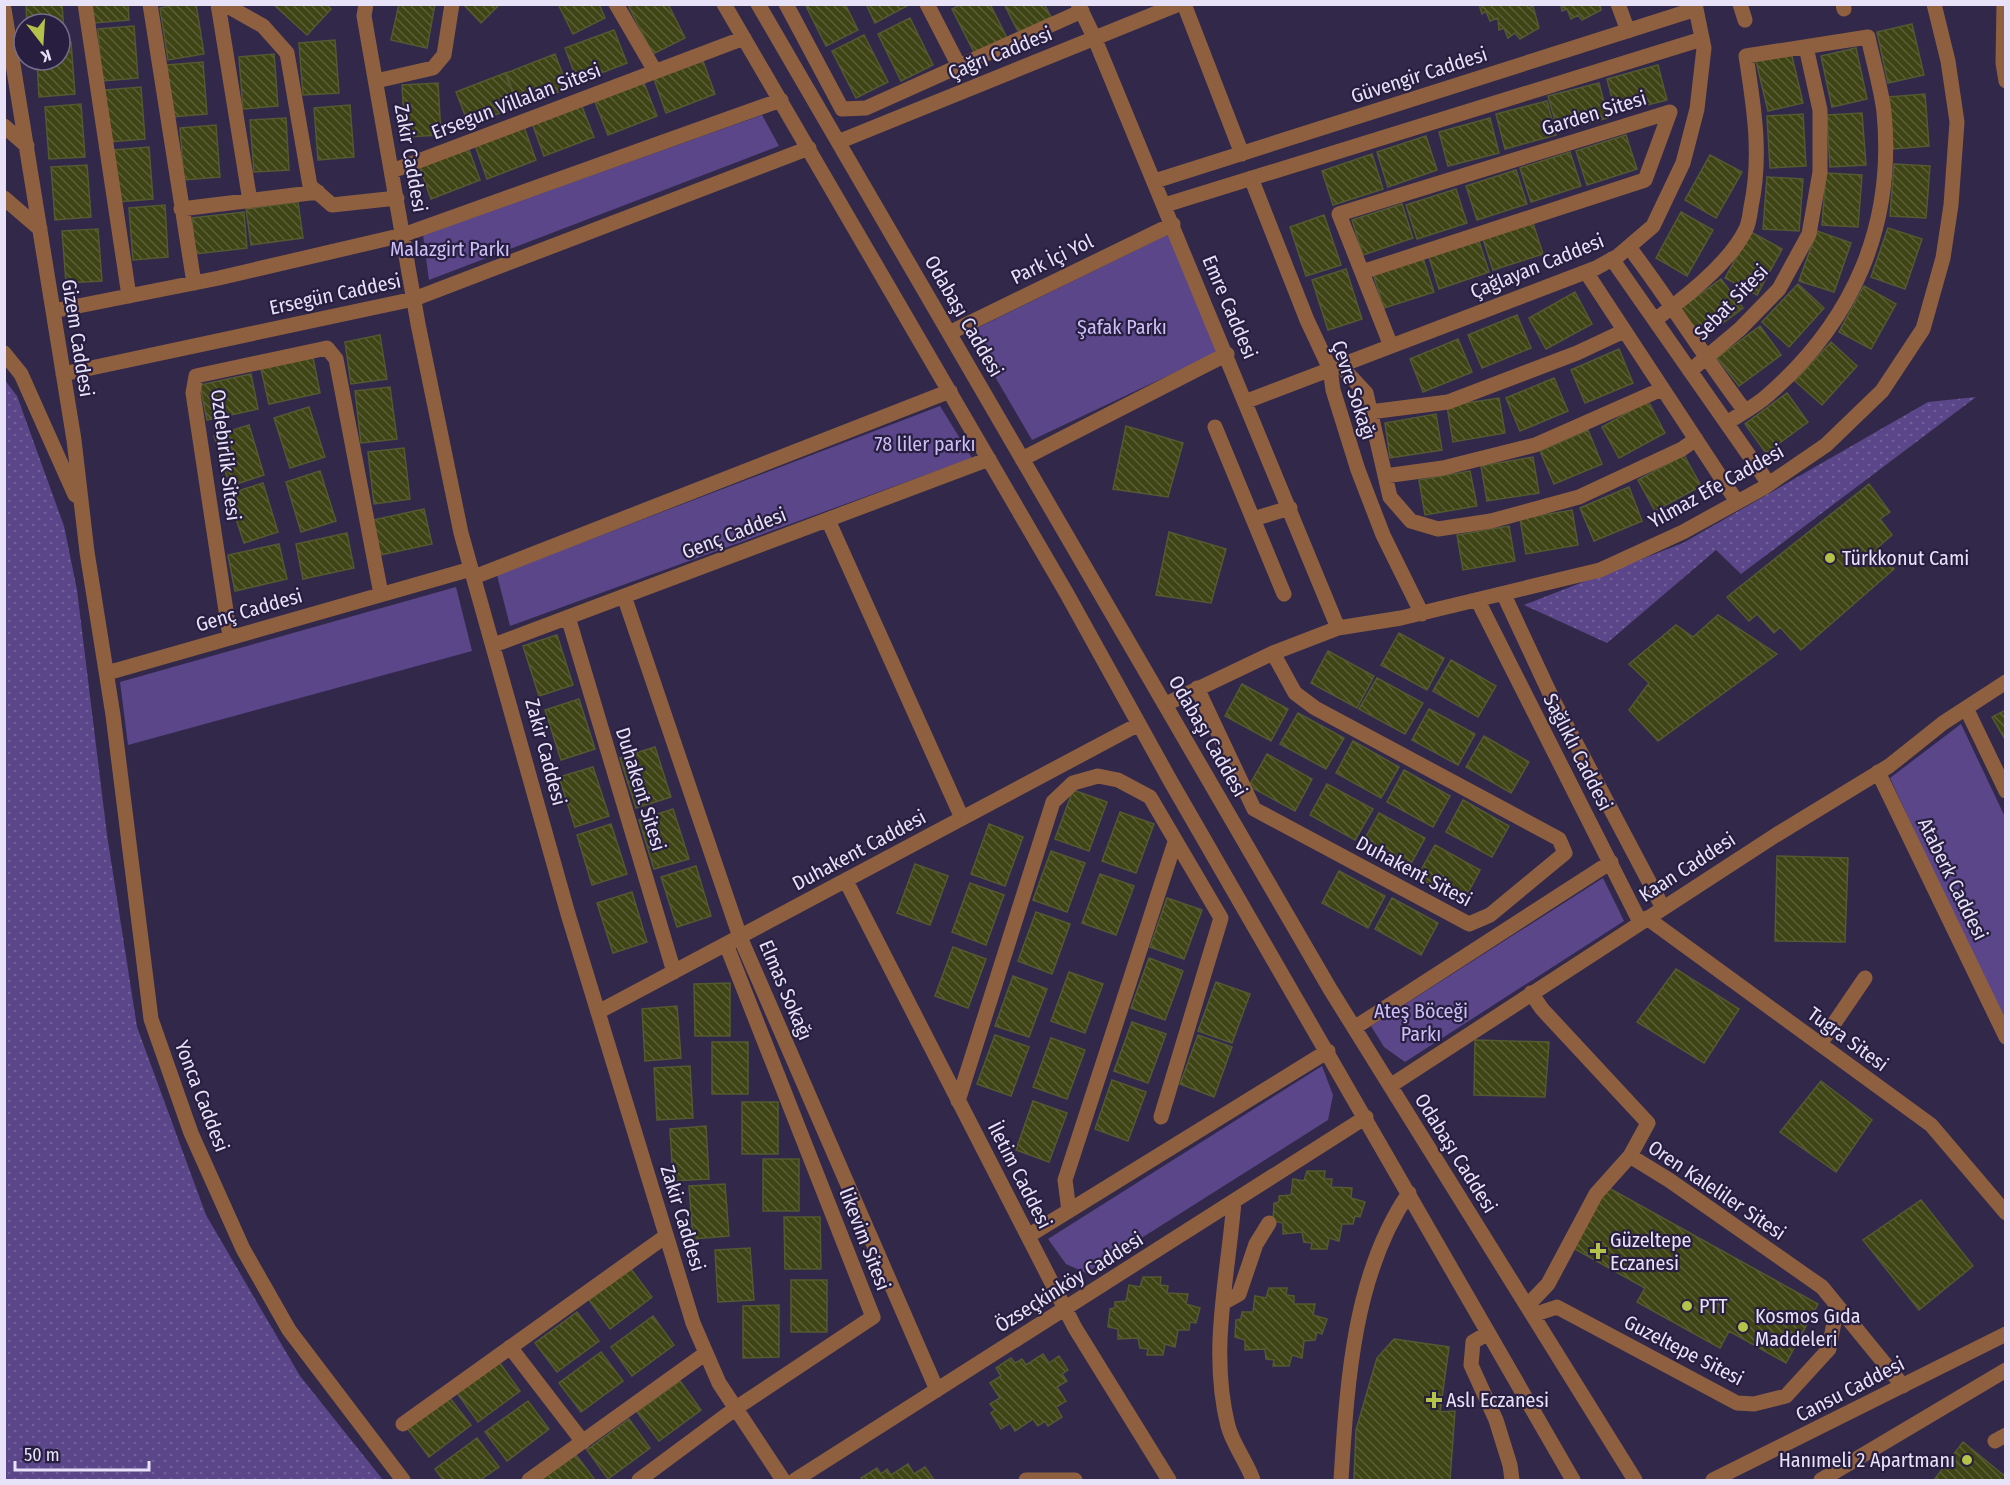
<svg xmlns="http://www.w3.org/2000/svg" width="2010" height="1485" viewBox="0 0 2010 1485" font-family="'Fira Sans Condensed',sans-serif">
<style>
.grass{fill:url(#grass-dots)}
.park{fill:#5a4689}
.building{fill:url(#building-back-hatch);stroke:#535931;stroke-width:1.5}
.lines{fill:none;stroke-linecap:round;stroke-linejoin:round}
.street{stroke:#8f6040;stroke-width:15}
.poi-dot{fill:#b4c24a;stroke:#281f40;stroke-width:2}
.labels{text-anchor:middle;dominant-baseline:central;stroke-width:4.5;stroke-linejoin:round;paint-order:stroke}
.street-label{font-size:20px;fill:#e7e2f8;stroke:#281f40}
.park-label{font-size:20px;fill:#ccbff7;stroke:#281f40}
.poi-label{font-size:20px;fill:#e7e2f8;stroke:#281f40;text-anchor:start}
</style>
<defs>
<pattern id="grass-dots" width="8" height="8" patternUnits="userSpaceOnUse" patternTransform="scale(1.5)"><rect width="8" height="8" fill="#5a4689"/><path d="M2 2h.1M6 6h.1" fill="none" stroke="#72609a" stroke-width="1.8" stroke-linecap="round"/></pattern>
<pattern id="building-back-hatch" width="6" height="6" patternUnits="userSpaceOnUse" patternTransform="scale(1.5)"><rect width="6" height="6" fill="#3f4415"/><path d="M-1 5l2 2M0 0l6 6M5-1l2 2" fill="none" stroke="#5b5f38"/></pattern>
</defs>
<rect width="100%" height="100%" fill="#32294a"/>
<path class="grass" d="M4 379 17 396 64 526 77 590 107 835 137 1027 206 1215 300 1376 383 1480H5Z
M1976 397 1741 574 1716 550 1607 643 1524 605 1683 543 1928 402Z"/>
<path class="park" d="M762 115 779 146 429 280 423 235Z
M1169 234 1218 352 1032 440 969 332Z
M940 406 972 458 510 626 497 575Z
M456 587 472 651 128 745 120 682Z
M1961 724 2005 817V1028L1890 778Z
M1603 878 1624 921 1405 1062 1384 1047 1371 1026Z
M1322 1066 1333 1095 1328 1120 1086 1273 1066 1264 1048 1239Z"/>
<path class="building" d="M26 4H62L64 33H60V24H27Z
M91 4H128L129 20 93 23Z
M181 4H196L204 54 168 60 160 8Z
M273 4H326L331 9 307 35Z
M399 4H435L427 48 391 40Z
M463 4H500L481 23Z
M558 4H599L605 18 573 34Z
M635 4H668L685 38 653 54 629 7Z
M805 4H845L858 30 826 46Z
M866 4H906L907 6 875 23Z
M962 4H990L1008 40 976 56 952 9Z
M1004 4H1044L1051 17 1019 33Z
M1479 4H1527L1528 8 1533 6 1539 28 1520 39 1515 33 1508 38 1504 28 1499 30 1498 18 1490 21 1486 11 1482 14Z
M1561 4H1600L1601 10 1582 20 1578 15 1571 19 1567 9 1562 11Z
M910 18 933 65 901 81 878 34Z
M1912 24 1924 75 1888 83 1877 32Z
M134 26 138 78 102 81 98 29Z
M614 30 627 63 578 82 565 48Z
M864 35 888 82 856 98 832 51Z
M335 40 339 93 303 95 299 43Z
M71 42 75 94 39 97 37 60H60V43Z
M1856 48 1867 99 1832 107 1821 56Z
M1791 52 1803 103 1768 111 1756 61Z
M274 54 278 106 243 109 239 57Z
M555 54 568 88 519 107 506 73Z
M703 61 715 94 666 113 654 79Z
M203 62 207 114 171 117 167 65Z
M1658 65 1667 100 1616 113 1607 79Z
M505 73 518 106 469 125 456 92Z
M438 83 441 135 405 137 402 85Z
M644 83 657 116 608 135 595 102Z
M1599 83 1608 118 1558 131 1548 96Z
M141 87 145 139 109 142 105 90Z
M1925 94 1929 146 1893 149 1889 97Z
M1547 101 1556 135 1505 149 1496 114Z
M81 104 85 157 49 159 45 107Z
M581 104 594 137 544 156 532 123Z
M350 105 354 157 318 160 314 108Z
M1862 113 1866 165 1830 167 1827 115Z
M1803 114 1806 166 1770 168 1767 116Z
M286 118 289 170 254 172 250 120Z
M1490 118 1499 153 1448 166 1439 132Z
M216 125 220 177 184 180 180 128Z
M524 127 536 160 487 179 475 145Z
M1626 135 1637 169 1587 185 1576 151Z
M1426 136 1437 170 1388 187 1377 152Z
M149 147 153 199 117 202 113 150Z
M468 147 480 180 431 199 419 165Z
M1570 152 1581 186 1531 202 1520 168Z
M1372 154 1383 189 1333 205 1322 171Z
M1710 155 1742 172 1716 218 1685 200Z
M1894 164 1930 166 1926 218 1890 216Z
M87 165 91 217 55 220 51 167Z
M1516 170 1527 204 1477 220 1466 186Z
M1826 173 1862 175 1858 227 1822 225Z
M1767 177 1803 179 1799 231 1763 229Z
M1456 189 1467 223 1417 239 1406 205Z
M298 202 303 238 251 245 246 209Z
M1402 204 1413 238 1363 255 1352 220Z
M165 205 168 257 133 260 129 208Z
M244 212 247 248 195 254 192 218Z
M1681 212 1713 230 1687 276 1656 258Z
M1324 215 1341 265 1306 276 1290 227Z
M1532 220 1543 254 1493 270 1482 236Z
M1888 228 1922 239 1905 289 1871 277Z
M98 229 102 281 66 283 62 231Z
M1817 231 1851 243 1834 292 1799 281Z
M1751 232 1782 249 1757 295 1725 278Z
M1478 238 1489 272 1439 289 1428 254Z
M1423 258 1434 292 1384 308 1373 274Z
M1346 269 1362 319 1328 330 1312 280Z
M1721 279 1743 308 1701 339 1679 310Z
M1798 284 1824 308 1789 347 1762 322Z
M1864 286 1896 304 1871 349 1839 332Z
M1575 292 1592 324 1546 349 1529 318Z
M1517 315 1531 348 1482 368 1468 335Z
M1760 326 1781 355 1739 386 1717 358Z
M380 335 387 379 351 384 345 342Z
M1458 339 1472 372 1423 392 1410 359Z
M1831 342 1857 366 1822 405 1795 381Z
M1619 349 1633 383 1585 403 1571 370Z
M313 358 320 393 269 404 261 369Z
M251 374 258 409 207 420 200 385Z
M1554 378 1568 411 1520 431 1506 398Z
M390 387 397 439 361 443 355 391Z
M1787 393 1808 422 1766 453 1745 424Z
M1499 398 1505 433 1453 442 1447 406Z
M1648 401 1665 433 1619 458 1602 427Z
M309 407 325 457 290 468 274 418Z
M1436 414 1442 450 1390 458 1385 423Z
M249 425 264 475 230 486 214 436Z
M1126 426 1183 443 1168 497 1113 489Z
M1588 430 1602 464 1554 484 1540 451Z
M404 448 410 499 374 504 368 452Z
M1684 455 1701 486 1655 511 1638 480Z
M1533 457 1539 493 1487 501 1481 466Z
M320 471 336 521 301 532 286 482Z
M1470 471 1477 506 1425 515 1419 480Z
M263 483 278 532 244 543 228 494Z
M1869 484 1890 512 1880 519 1892 535 1877 548 1894 569 1801 650 1780 627 1774 633 1757 614 1749 621 1727 597Z
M1629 487 1642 521 1594 541 1580 508Z
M424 509 432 544 380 555 373 520Z
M1572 510 1578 545 1526 554 1520 519Z
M1509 526 1515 561 1463 570 1457 535Z
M1169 532 1226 549 1211 603 1156 595Z
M347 533 354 568 303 579 296 544Z
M279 544 287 579 235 591 228 555Z
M1718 615 1777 654 1658 741 1629 710 1649 683 1629 664 1676 625 1693 637Z
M1399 633 1444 658 1427 690 1381 665Z
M557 635 573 685 539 696 523 646Z
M1328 651 1374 676 1357 708 1311 683Z
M1451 660 1496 686 1478 717 1433 691Z
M1377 678 1423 703 1405 734 1359 709Z
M1242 684 1288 709 1271 741 1225 716Z
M579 699 595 749 561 760 545 710Z
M1429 709 1475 734 1458 765 1412 740Z
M2006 710V741L1992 717Z
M1298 713 1344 738 1326 769 1280 744Z
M1484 736 1529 762 1511 793 1466 767Z
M1353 741 1399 767 1381 798 1336 773Z
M655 747 671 797 636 808 620 758Z
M1267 754 1312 779 1295 811 1249 786Z
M593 767 609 816 575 827 559 777Z
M1404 770 1450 796 1433 827 1387 802Z
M1327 784 1373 809 1355 840 1310 815Z
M1073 790 1107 802 1089 851 1055 839Z
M1463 800 1509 826 1492 857 1446 832Z
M673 809 689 859 654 869 639 820Z
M1120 812 1154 824 1136 873 1102 861Z
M1379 813 1425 838 1408 869 1362 844Z
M611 824 627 874 592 885 577 835Z
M989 824 1023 837 1005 886 971 874Z
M1435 845 1480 870 1463 902 1417 877Z
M1051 851 1085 863 1067 912 1033 900Z
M1777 856 1848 858 1845 942 1775 941Z
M915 864 948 876 930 925 897 913Z
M696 866 711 916 677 927 661 877Z
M1339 871 1385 896 1368 928 1322 903Z
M1100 874 1134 886 1116 935 1082 923Z
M970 883 1004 895 986 945 952 932Z
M632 892 647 942 613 953 597 903Z
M1167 898 1202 910 1184 959 1150 947Z
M1392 898 1438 923 1421 955 1375 929Z
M1036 912 1070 924 1052 974 1018 961Z
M953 947 986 959 968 1008 935 996Z
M1149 958 1183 971 1165 1020 1131 1008Z
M1676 969 1739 1009 1704 1063 1637 1022Z
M1069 972 1103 984 1085 1033 1051 1021Z
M1013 976 1047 989 1029 1037 995 1026Z
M1216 982 1250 994 1232 1043 1198 1031Z
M730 983V1036H695L694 984Z
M677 1006 681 1058 645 1061 642 1009Z
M1132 1022 1166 1034 1148 1083 1114 1071Z
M995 1035 1029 1047 1011 1096 977 1084Z
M1198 1035 1232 1047 1214 1097 1180 1084Z
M1051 1038 1085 1050 1067 1099 1033 1087Z
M1475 1040 1549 1042 1545 1097 1474 1095Z
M712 1042H748V1094H712Z
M690 1066 693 1118 657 1120 654 1068Z
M1112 1080 1146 1092 1128 1141 1095 1129Z
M1821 1081 1872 1120 1836 1172 1780 1132Z
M1033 1101 1067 1113 1049 1162 1016 1150Z
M742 1102H778V1154H742Z
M706 1126 709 1179 673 1181 670 1129Z
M763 1159H799V1211H763Z
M1307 1171H1325L1324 1179H1332L1331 1187 1352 1188 1351 1198 1365 1202 1360 1217 1355 1216 1353 1224H1342L1339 1241 1329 1238 1327 1249H1311L1312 1243 1304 1242 1302 1232 1283 1234V1223L1273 1221 1274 1203 1279 1202V1196L1291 1195 1293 1179 1304 1181Z
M725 1184 729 1236 693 1239 689 1186Z
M1607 1187 1818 1304 1786 1363 1729 1331 1720 1348 1637 1302 1645 1288 1573 1248Z
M1921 1200 1973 1266 1919 1310 1863 1240Z
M784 1217H820L821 1269H785Z
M750 1248 754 1300 718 1302 715 1250Z
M631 1269 652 1297 610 1329 589 1300Z
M1143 1277H1161L1160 1285 1168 1286 1167 1293 1188 1294 1186 1304 1200 1308 1196 1323 1190 1322 1189 1330H1178L1175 1347 1165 1344 1163 1355H1147L1148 1349 1140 1348 1138 1338 1118 1339V1329L1108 1327 1110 1309 1115 1308V1302L1126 1301 1129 1285 1140 1287Z
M791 1280H827V1332H791Z
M1269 1288H1287L1286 1295 1294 1296V1304H1315L1313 1315 1327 1319 1322 1334 1317 1332 1315 1340 1304 1341 1302 1358 1292 1355 1289 1366H1273L1274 1360 1266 1359 1265 1349 1245 1350V1340L1235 1337 1236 1320 1241 1319 1242 1312H1253L1255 1296 1266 1298Z
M779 1305V1357L743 1358V1306Z
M577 1312 599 1341 557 1372 535 1343Z
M653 1316 674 1345 632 1376 611 1347Z
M1394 1339 1449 1347 1440 1412 1455 1411 1450 1480H1354L1356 1430 1377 1358Z
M601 1352 623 1381 581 1412 559 1383Z
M1043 1354 1049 1363 1059 1356 1068 1370 1062 1374 1067 1381 1057 1387 1066 1401 1056 1407 1062 1417 1048 1426 1045 1421 1038 1426 1033 1419 1015 1431 1010 1423 1001 1429 991 1413 995 1410 990 1404 1000 1398 990 1383 1001 1376 996 1368 1011 1358 1015 1363 1022 1359 1026 1365Z
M499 1362 520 1391 478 1422 457 1393Z
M680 1381 701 1410 659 1441 637 1412Z
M449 1397 471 1425 429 1457 407 1428Z
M528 1401 549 1429 507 1461 485 1432Z
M629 1419 650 1448 608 1479 587 1450Z
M477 1438 499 1467 480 1480H443L435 1469Z
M1963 1442 2006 1477V1480H1934Z
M576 1455 595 1480H541Z
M908 1464 914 1474 925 1467 934 1480H863L861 1478 877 1468 881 1474 887 1469 891 1475Z"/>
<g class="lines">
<path class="street" d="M85 4 129 296
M150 4 194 283
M218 4 250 201
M224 4 263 26 287 53 310 186 332 205 397 198
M366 4 364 16 418 324 461 533 568 914 693 1323 719 1383 783 1480
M616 4 655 71
M724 4 1067 594 1171 782 1573 1480
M758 4 1330 989 1635 1480
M786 4 842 109 866 108 1082 11
M927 4 959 66
M1078 4 1094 37 1338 628
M1184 4 1242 154
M1618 4 1628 31
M1740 4 1745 20
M1843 4 1844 9
M2004 4 2003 63 2006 81
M4 9 74 440 87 552 113 715 151 1019 191 1133 243 1249 289 1330 403 1480
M376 81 433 68 444 55 452 4
M4 126 27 146
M838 142 1179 4
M392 171 744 38
M1251 178 1307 320 1330 369 1333 390 1358 470 1383 535 1422 614
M1155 181 1696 9
M4 198 40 229
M1165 205 1702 39
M181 209 318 192
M1629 247C1670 301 1704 357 1745 411
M1612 259 1769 484
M1362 272 1645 180 1670 112 1339 214 1391 346
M1586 272 1737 502
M53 311 219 278 403 235 781 100
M1655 320C1684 298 1730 263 1746 229 1749 223 1750 214 1751 207 1762 156 1754 107 1746 56L1868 37C1873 61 1881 87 1884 112 1895 226 1853 321 1768 395 1756 406 1740 414 1727 423
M949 333 1173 224
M4 353 21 374 75 495
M1340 365 1366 393 1390 497 1411 521 1438 529 1491 521 1579 497 1682 449 1696 439
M1690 371 1740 329 1779 289 1809 234 1820 172V110L1806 47
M63 374 414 299 809 148
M1247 401 1596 268 1618 256 1653 226 1683 163 1697 109 1704 48 1695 4
M1370 412 1448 402 1577 353 1624 331
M1215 427 1284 594
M1022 459 1227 354
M1385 476 1443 468 1535 445 1662 389
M1253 519 1290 508
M828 520 962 818
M474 577 950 391
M1504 595 1552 698 1663 908
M624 596 740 937 937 1390
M1478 601 1640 922
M568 617 674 972
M230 637 193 393 196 376 327 348 336 359 381 594
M494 645 989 459
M107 673 471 569
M1197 688 1254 809 1469 924 1490 915 1565 853 1559 839 1315 708 1295 693 1273 653
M1166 704 1273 653 1338 628 1401 618 1600 570 1683 532 1763 488 1826 445 1882 391 1923 329 1943 258 1951 205 1957 122 1948 61 1934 4
M1966 708 2006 791
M1878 772 2006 1037
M846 881 1075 1328 1169 1480
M1647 918 1931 1125 2006 1213
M1531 993 1542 1009 1648 1123 1630 1156 1669 1180 1822 1287 1903 1386
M598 1012 1139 724
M1354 1028 1611 862
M1820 1044 1865 978
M1390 1086 1776 835 1889 766 1943 723 2006 682
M958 1101 1053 802 1073 783 1098 776 1118 780 1150 797 1221 918 1161 1117
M1234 1201C1228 1278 1209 1350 1228 1426 1233 1445 1247 1462 1253 1480
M1069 1211 1065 1180 1175 842
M1028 1236 1328 1051
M1223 1303 1239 1294 1256 1244 1269 1223
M1527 1306 1548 1284 1596 1194 1630 1156
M1533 1315 1557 1307 1737 1403 1754 1404 1786 1396 1829 1349 1837 1306
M1488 1333 1473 1342 1471 1365 1496 1420 1510 1465 1512 1480
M510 1347 583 1442
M403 1424 666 1236
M1995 1441 2006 1435
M529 1480 706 1353
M639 1480 736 1408 873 1317 726 944
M795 1480 1366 1117
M1026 1480H1075
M1341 1480C1347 1385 1353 1274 1409 1193
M1713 1480 2006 1334
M1821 1480 2006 1370"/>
</g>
<g class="poi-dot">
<circle cx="1830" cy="558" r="6"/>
<path d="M1595 1242h6v6h6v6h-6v6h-6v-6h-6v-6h6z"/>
<circle cx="1687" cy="1306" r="6"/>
<circle cx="1743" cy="1327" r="6"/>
<path d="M1431 1391h6v6h6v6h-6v6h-6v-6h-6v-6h6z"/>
<circle cx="1967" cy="1460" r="6"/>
</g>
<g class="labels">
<g class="street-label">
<text transform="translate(1000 53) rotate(-22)">Çağrı Caddesi</text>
<text transform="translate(1419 75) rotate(-18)">Güvengir Caddesi</text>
<text transform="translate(516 101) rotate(-21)">Ersegun Villalan Sitesi</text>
<text transform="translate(1594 113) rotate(-17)">Garden Sitesi</text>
<text transform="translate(411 158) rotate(80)">Zakir Caddesi</text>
<text transform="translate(1052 259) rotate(-26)">Park İçi Yol</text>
<text transform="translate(1537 266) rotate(-22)">Çağlayan Caddesi</text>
<text transform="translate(335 294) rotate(-12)">Ersegün Caddesi</text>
<text transform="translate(1731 302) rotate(-46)">Sebat Sitesi</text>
<text transform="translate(1230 307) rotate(67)">Emre Caddesi</text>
<text transform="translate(964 316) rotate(60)">Odabaşı Caddesi</text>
<text transform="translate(78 338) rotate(81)">Gizem Caddesi</text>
<text transform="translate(1354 390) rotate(72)">Çevre Sokağı</text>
<text transform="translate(226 455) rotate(83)">Ozdebirlik Sitesi</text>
<text transform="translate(1716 486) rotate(-29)">Yılmaz Efe Caddesi</text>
<text transform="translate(734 533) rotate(-21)">Genç Caddesi</text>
<text transform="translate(249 610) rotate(-16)">Genç Caddesi</text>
<text transform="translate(1208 736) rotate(60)">Odabaşı Caddesi</text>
<text transform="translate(546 752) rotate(75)">Zakir Caddesi</text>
<text transform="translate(1578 752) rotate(63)">Sağlıklı Caddesi</text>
<text transform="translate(641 789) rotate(73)">Duhakent Sitesi</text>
<text transform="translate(859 850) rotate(-28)">Duhakent Caddesi</text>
<text transform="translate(1687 867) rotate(-33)">Kaan Caddesi</text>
<text transform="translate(1414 871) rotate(28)">Duhakent Sitesi</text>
<text transform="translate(1953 879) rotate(64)">Ataberk Caddesi</text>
<text transform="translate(786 990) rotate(67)">Elmas Sokağı</text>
<text transform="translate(1848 1039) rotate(36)">Tugra Sitesi</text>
<text transform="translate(202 1096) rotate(69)">Yonca Caddesi</text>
<text transform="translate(1456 1153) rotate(58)">Odabaşı Caddesi</text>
<text transform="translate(1020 1175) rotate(63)">İletim Caddesi</text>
<text transform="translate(1717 1190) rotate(34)">Oren Kaleliler Sitesi</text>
<text transform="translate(683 1218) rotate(73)">Zakir Caddesi</text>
<text transform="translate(865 1239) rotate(69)">likevim Sitesi</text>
<text transform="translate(1069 1282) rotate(-32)">Özseçkinköy Caddesi</text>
<text transform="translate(1684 1350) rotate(27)">Guzeltepe Sitesi</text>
<text transform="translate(1850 1389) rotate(-27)">Cansu Caddesi</text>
</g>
<g class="park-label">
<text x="450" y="249">Malazgirt Parkı</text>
<text x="1122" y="327">Şafak Parkı</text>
<text x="925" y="444">78 liler parkı</text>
<text x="1421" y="1011">Ateş Böceği<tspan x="1421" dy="23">Parkı</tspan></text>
</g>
<g class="poi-label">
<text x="1842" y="558">Türkkonut Cami</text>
<text x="1610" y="1240">Güzeltepe<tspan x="1610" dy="23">Eczanesi</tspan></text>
<text x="1699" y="1306">PTT</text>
<text x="1755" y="1316">Kosmos Gıda<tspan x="1755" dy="23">Maddeleri</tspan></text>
<text x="1446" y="1400">Aslı Eczanesi</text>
<text x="1955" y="1460" text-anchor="end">Hanımeli 2 Apartmanı</text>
</g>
</g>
<rect width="2010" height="1485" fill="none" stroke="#e7e2f8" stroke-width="12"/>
<g transform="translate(42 42) rotate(163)"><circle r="28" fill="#281f40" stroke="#746d8a" stroke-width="1.5"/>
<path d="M0-4.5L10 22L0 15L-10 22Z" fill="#b4c24a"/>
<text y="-9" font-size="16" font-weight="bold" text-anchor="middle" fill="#e7e2f8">K</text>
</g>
<path d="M15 1461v9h134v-9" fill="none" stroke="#e7e2f8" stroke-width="3"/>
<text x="24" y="1461" font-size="18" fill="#e7e2f8" stroke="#281f40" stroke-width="4.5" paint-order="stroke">50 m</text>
</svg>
